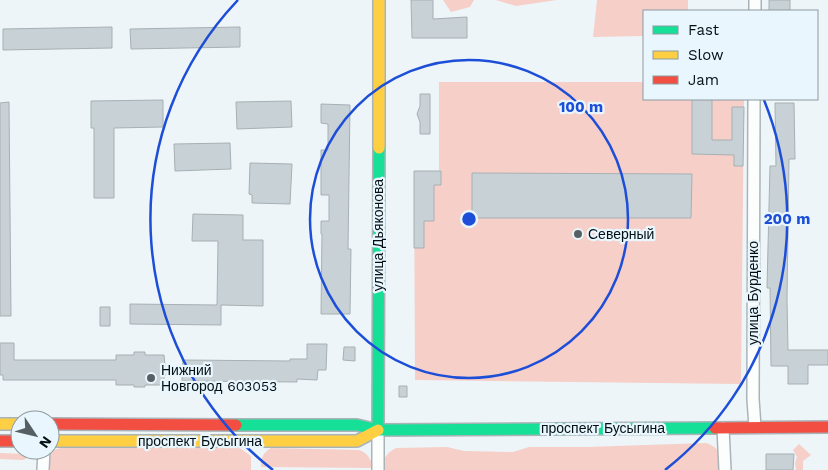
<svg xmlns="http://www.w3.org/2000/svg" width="828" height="470" viewBox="0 0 828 470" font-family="'Work Sans',sans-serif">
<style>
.green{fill:#f6cfc8}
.building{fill:#c8d1d5;stroke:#a7b0b4}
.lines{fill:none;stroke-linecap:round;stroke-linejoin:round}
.street-casing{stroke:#aab4b8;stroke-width:14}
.fast-casing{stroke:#aab4b8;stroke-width:14}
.slow-casing{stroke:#aab4b8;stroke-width:14}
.jam-casing{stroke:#aab4b8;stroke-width:14}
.street{stroke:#fcfefe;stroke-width:11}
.fast{stroke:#16e098;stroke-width:11}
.slow{stroke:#ffcf43;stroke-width:11}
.jam{stroke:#f24e42;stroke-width:11}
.ring{fill:none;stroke:#1d4ed8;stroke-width:2.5}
.poi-dot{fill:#566064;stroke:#e9f6fd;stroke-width:2}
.labels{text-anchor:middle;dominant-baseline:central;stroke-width:4.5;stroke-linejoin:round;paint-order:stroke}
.poi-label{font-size:14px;fill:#040f14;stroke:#e9f6fd;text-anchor:start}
.street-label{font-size:14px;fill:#040f14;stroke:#e9f6fd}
.centre{fill:#1d4ed8;stroke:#e9f6fd;stroke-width:2.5}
.ring-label{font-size:15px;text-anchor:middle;font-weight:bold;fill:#1d4ed8;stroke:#e9f6fd;stroke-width:4.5;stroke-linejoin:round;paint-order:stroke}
</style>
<rect width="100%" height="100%" fill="#eef5f8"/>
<path class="green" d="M443 0H474L470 7 451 12Z
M496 0H557L516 6Z
M597 0H688V11H644V36L593 37Z
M439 82H644V99H744L741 384 415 380 414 171H439Z
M706 443C721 448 720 455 720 470H382C383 459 386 453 396 448L447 447 464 451 513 452 529 447H586Z
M799 444 811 455 803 461V470H796L795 463 797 457 793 450Z
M61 448H240L251 456V470H48L50 456 53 450Z
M271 448 359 450C368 453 371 459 373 468L261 467C261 457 263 453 271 448Z
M0 453 25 454 30 457 23 460 0 459Z"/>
<path class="building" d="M411 0H433V19L467 17V38H412Z
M769 0H790V11H769Z
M112 27V48L3 50V29Z
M240 27V47L131 49 130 29Z
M420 94H430V134H420V122L417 114 420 106Z
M692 99H712V140H732V107H744L743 166H734V155L692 154Z
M163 100V127L114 128V198H94V128H91V101Z
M291 101 292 127 237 129 236 102Z
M9 102 11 316H0V103Z
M775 103H794L795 159H789L787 299 788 350H828V365H808V384H788V366H771L770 288H767L770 166H776Z
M321 104 350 105 348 249H351L350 314H321L322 234H321V221H329V195H321V150H328V124L321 123Z
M230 143 231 169 175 171 174 144Z
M250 163 292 164 290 204 252 203V195L249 194Z
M414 171H441V185H434V221H424V248H414Z
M472 173 692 174 691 218H472Z
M193 214 243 215V240H263V306L221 305V325L130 324V304L217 305 218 241H192Z
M100 307H110V326H100Z
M0 343H14V360H116V355H134V352H145V355H164L166 375 164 376V385H145V387H134V385H116V380H3V375H0Z
M307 344H327L326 370H318L317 380 297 379V382L182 381 183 360 290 361V359H307Z
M344 347H355V361L343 360Z
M399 386H407V397H399Z
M766 454H794L793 470H766Z"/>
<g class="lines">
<g class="street-casing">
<path id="street" d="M755 11V0
M754 99 753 399 755 427
M723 428 725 470
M43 470 44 450
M378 470V430"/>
</g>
<g class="fast-casing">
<path id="fast" d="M236 425H357L378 430 715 428
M378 430 379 148"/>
</g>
<g class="slow-casing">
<path id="slow" d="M379 148V0
M0 424H20
M50 441H357L378 430"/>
</g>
<g class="jam-casing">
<path id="jam" d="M50 424 236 425
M715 428 828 427
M0 441H20"/>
</g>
<use href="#street" class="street"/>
<use href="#fast" class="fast"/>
<use href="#slow" class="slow"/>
<use href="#jam" class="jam"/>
</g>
<g class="ring">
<circle cx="469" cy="219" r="159"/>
<path d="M273 470A318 318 0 0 1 238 0M764 100A318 318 0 0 1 665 470"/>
</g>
<g class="poi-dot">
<circle cx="578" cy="234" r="5"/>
<circle cx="151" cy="378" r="5"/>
</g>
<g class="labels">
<g class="poi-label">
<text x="588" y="234">Северный</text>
<text x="161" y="370">Нижний<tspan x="161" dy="16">Новгород 603053</tspan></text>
</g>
<g class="street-label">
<text transform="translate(378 235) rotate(-90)">улица Дьяконова</text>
<text transform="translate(753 293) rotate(-90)">улица Бурденко</text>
<text x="603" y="428">проспект Бусыгина</text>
<text x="200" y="441">проспект Бусыгина</text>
</g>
</g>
<circle cx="469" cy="219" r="8" class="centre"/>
<g class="ring-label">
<text x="581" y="112">100 m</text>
<text x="787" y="224">200 m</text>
</g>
<rect x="643" y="10" width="175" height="90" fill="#e9f6fd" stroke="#8d9aa0"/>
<rect x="653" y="26" width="25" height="8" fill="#16e098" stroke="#8d9aa0"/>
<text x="688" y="35" font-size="15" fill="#040f14">Fast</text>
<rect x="653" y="51" width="25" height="8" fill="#ffcf43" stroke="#8d9aa0"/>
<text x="688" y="60" font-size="15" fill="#040f14">Slow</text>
<rect x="653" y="76" width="25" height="8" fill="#f24e42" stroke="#8d9aa0"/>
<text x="688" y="85" font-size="15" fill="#040f14">Jam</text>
<g transform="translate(35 435) rotate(125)"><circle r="24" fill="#e9f6fd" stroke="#8d9aa0"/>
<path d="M0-4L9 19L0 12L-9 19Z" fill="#566064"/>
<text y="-8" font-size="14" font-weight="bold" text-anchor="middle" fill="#040f14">N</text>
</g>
</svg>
